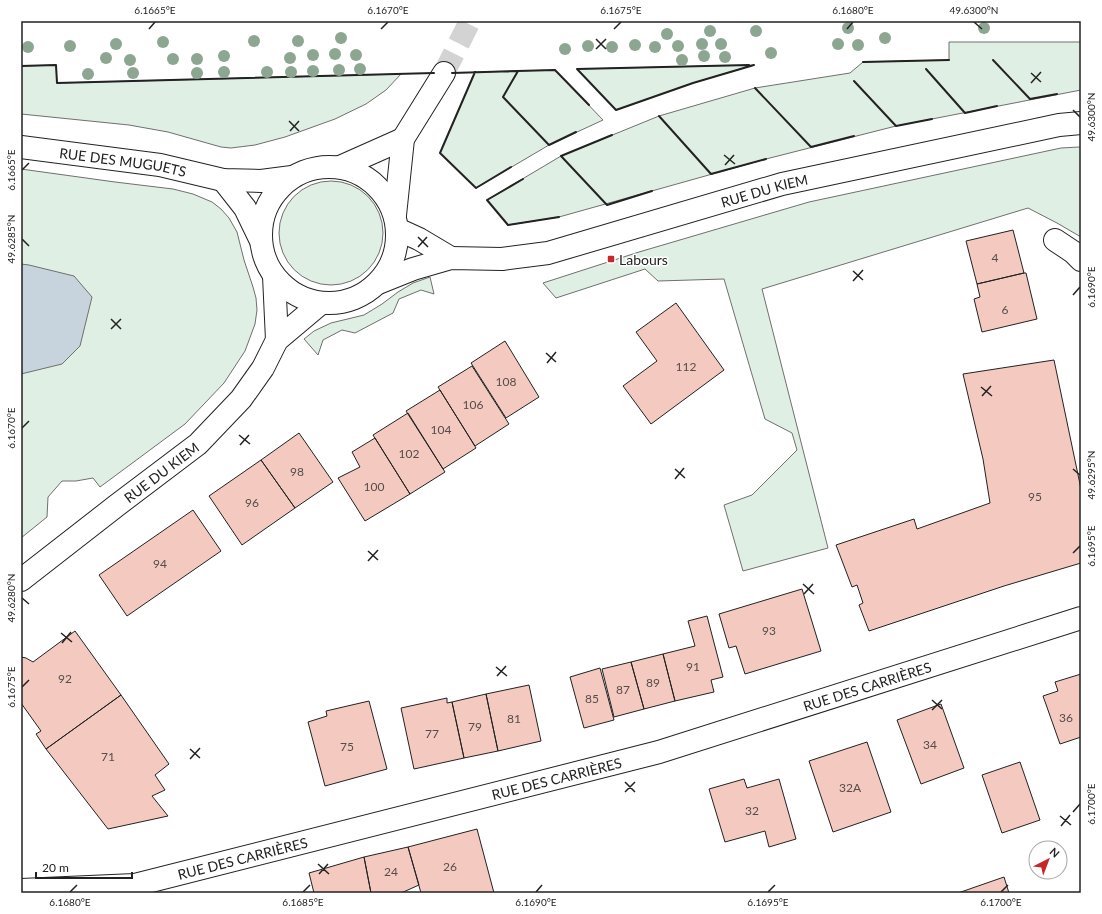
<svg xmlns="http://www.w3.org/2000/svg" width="1102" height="914" viewBox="0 0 1102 914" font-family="Lato,sans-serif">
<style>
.green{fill:#e0efe3;stroke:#6f6f6f}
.water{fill:#c7d3dd;stroke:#6f6f6f}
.building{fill:#f3c9c0;stroke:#222}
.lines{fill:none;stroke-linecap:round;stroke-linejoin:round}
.secondary-tunnel{stroke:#d3d3d3;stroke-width:22;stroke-dasharray:22 11;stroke-linecap:butt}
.minor-casing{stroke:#222;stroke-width:24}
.secondary-casing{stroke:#222;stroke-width:24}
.minor{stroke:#fff;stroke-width:22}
.secondary{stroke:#fff;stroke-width:22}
.wall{stroke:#222;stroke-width:2}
.tree{fill:#8da692}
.ticks{fill:none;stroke:#222;stroke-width:1.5}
.poi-dot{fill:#c62828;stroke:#fff;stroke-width:1.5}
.labels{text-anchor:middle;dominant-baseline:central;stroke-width:3;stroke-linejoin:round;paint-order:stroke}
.number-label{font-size:12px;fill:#564c4a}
.street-label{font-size:14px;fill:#222;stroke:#fff}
.poi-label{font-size:14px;fill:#222;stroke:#fff;text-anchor:start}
.neatline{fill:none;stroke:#222;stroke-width:1.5}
.ticks-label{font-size:10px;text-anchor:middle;fill:#222}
</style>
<rect width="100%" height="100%" fill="#fff"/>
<path class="green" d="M949 42H1081V90L896 126 766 159 559 217 508 225 487 200 561 156 659 116 755 88 850 73 863 62 949 60Z
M56 65 57 83 401 74 386 90 366 104 335 119 285 137 255 145 231 148 221 147 168 132 129 125 21 114V66Z
M754 65 693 83 616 110 577 69Z
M555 70 603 120 549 145 476 188 440 153 475 72Z
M1079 147 1081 148V237L1057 223 1028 208 762 289 828 548 743 571 737 550 724 505 752 495 797 450 792 433 765 419 724 279 658 281 645 269 556 298 543 283 639 252 809 202 1061 148Z
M21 169 115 182 173 189 193 194 212 202 221 209 229 218 237 232 244 260 253 287 256 298 257 310 255 324 245 351 224 383 185 424 100 487 93 478 76 481H62L48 497 47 517 21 538Z
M279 233a52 52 0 1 1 104 0a52 52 0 1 1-104 0Z
M430 277 434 294 421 290 399 299 393 313 355 333 342 330 323 340 318 355 304 339 314 331 331 323 364 315 382 304 398 292 413 283Z"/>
<path class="water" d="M21 264 29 265 74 276 92 297 80 346 62 364 21 374Z"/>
<path class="building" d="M1013 230 1024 273 977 284 966 241Z
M1024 273H1026L1037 319 982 332 974 299 980 297 977 284Z
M676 303 724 370 651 424 623 386 657 361 636 332Z
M505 341 539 397 506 418 471 363Z
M1054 360 1081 489V563L1004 586 869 631 859 605 863 603 857 585 852 587 836 545 914 519 917 529 990 503 983 459 963 374Z
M472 366 509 424 475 446 438 387Z
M440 390 476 448 443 469 406 411Z
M408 413 445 472 410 494 373 435Z
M299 433 333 482 295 508 261 460Z
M375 438 410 494 365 521 338 478 360 467 352 452Z
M261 460 295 508 242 545 209 496Z
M193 510 221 551 127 616 99 575Z
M802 589 821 651 745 674 736 646 729 648 719 614Z
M707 616 723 677 711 680 714 692 675 701 663 654 695 646 688 621Z
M75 631 121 695 46 749 36 734 41 731 21 703V657L26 658 33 662Z
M663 654 675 701 644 709 631 662Z
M631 662 644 709 614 717 602 669Z
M600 668 614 720 584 728 570 677Z
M1081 674V737L1060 744 1043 696 1058 691 1055 682Z
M529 685 541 741 498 751 486 694Z
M486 694 498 751 464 758 452 702Z
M121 695 169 764 155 775 165 790 152 796 168 816 108 829 46 749Z
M447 698V703L452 702 464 758 414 769 401 708Z
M369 701 387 769 325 786 308 722 327 716 326 711Z
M941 704 964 768 921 784 897 720Z
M867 742 891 812 833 832 809 761Z
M1020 762 1040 820 1002 833 982 775Z
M744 779 747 788 779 779 796 839 769 847 765 831 725 842 709 789Z
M477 829 494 893H421L408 847Z
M408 847 419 885 401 893H371L364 857Z
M364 857 371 893H314L309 873Z
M1004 877 1009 893H958Z"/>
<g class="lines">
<path class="secondary-tunnel" d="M444 73 470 21"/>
<g class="minor-casing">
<g id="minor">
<path id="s1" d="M21 147 160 165 223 180 261 181 292 177"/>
<path d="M223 180 245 208 260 239"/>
<path d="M1055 240 1073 252 1081 260"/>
<path id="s2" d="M21 890 135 885 659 752 1081 618"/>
</g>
</g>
<g class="secondary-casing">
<g id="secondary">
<circle cx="329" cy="235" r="68"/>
<path d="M340 167 403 139"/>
<path d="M395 215 403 139 444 73"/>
<path d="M397 229 419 239 451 258"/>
<path d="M274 276 277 340"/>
<path id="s3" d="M378 283 413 269 451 258 502 259 548 253 782 184 1059 125 1081 123"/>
<path id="s4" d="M21 580 116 506 198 444 241 399 263 368 277 340 321 303"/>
</g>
</g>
<use href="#minor" class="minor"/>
<use href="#secondary" class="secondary"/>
<path class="wall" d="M993 60 1030 99 1057 94
M863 62 949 60
M21 66 56 65 57 83 434 73
M577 69 616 110 693 83 754 65
M577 69 749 65
M926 69 965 113 997 106
M518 71 503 97 549 145 576 132
M475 72 440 153 476 188 511 167
M452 73 555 70 589 105
M854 81 896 126 932 119
M755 88 811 147 854 136
M659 116 711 174 766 159
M612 135 561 156 607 205 652 191
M523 179 487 200 508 225 559 217"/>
</g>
<g class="tree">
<circle cx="848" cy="28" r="6"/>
<circle cx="984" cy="28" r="6"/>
<circle cx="710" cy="31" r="6"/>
<circle cx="756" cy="31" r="6"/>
<circle cx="667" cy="34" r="6"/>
<circle cx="341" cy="38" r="6"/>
<circle cx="885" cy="38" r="6"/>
<circle cx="254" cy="41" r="6"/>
<circle cx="298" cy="41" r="6"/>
<circle cx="163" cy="42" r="6"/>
<circle cx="116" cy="44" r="6"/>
<circle cx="702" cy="44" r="6"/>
<circle cx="721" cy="44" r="6"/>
<circle cx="838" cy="44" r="6"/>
<circle cx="635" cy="45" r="6"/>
<circle cx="858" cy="45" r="6"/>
<circle cx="70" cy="46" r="6"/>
<circle cx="588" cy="46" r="6"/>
<circle cx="678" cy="46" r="6"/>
<circle cx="28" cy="47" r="6"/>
<circle cx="612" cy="47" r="6"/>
<circle cx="655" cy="47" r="6"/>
<circle cx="565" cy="49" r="6"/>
<circle cx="771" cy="53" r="6"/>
<circle cx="335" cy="54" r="6"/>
<circle cx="313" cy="55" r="6"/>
<circle cx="356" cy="55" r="6"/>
<circle cx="224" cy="56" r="6"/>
<circle cx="704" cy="56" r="6"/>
<circle cx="725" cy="57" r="6"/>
<circle cx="106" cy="58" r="6"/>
<circle cx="290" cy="58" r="6"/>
<circle cx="173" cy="59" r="6"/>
<circle cx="197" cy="59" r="6"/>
<circle cx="130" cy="60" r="6"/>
<circle cx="682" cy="60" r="6"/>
<circle cx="360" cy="69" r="6"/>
<circle cx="339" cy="70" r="6"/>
<circle cx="313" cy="71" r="6"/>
<circle cx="224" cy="72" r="6"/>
<circle cx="267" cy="72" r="6"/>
<circle cx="291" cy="72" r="6"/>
<circle cx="133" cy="73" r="6"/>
<circle cx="197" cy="73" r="6"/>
<circle cx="88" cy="74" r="6"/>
</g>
<path class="ticks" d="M974 22 982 29M149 29 155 22M381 29 388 22M614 29 621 22M847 29 853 22M596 39 606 49M596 49 606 39M1031 73 1041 82M1031 83 1041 72M1073 110 1080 117M289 121 299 131M290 131 299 121M724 155 735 164M725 165 734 155M22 170 29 163M418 237 428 247M22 239 29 246M418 247 427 237M853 271 863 280M853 281 863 270M1073 295 1080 287M111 319 121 329M111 329 121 319M546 353 556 362M547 363 556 352M981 387 992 396M982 396 991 386M22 428 29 421M239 435 250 444M240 445 249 435M675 469 685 478M1073 469 1080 475M675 479 684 468M368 551 378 560M1073 553 1080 546M368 561 378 550M803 584 814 594M804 594 813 584M22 598 29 604M61 633 72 642M62 643 71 632M496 667 507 676M497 676 506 666M22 687 29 680M932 700 942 709M932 710 942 700M190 749 200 758M190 759 200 748M625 782 635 792M625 792 635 782M1073 812 1080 804M1060 816 1071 825M1061 826 1070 815M318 864 329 874M319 874 328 864M70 892 77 885M303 892 310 885M536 892 542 885M768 892 775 885M1001 892 1008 885"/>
<rect class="poi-dot" x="607" y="255" width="8" height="8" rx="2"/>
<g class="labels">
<g class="number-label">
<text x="995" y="257">4</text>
<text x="1005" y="309">6</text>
<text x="686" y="366">112</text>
<text x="506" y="381">108</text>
<text x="473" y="404">106</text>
<text x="441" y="429">104</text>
<text x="409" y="453">102</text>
<text x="297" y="471">98</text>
<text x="374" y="486">100</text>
<text x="1035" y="496">95</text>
<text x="252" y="502">96</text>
<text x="160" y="563">94</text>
<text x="769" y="630">93</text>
<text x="693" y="666">91</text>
<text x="65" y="678">92</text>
<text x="653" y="682">89</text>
<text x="623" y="689">87</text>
<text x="592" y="698">85</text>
<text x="1066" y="717">36</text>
<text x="514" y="718">81</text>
<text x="475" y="726">79</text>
<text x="432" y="733">77</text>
<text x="930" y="744">34</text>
<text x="347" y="746">75</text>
<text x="108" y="756">71</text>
<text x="850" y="787">32A</text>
<text x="752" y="810">32</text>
<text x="450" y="866">26</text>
<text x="391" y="871">24</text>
</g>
<g class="street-label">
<text stroke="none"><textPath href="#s1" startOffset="103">RUE DES MUGUETS</textPath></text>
<text stroke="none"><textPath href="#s3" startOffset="400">RUE DU KIEM</textPath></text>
<text stroke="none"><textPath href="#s4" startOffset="177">RUE DU KIEM</textPath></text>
<text stroke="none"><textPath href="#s2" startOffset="873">RUE DES CARRIÈRES</textPath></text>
<text stroke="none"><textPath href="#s2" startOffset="549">RUE DES CARRIÈRES</textPath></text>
<text stroke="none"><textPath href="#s2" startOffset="225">RUE DES CARRIÈRES</textPath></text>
</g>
<g class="poi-label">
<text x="619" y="259">Labours</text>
</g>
</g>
<rect width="1102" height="914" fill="none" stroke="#ffffff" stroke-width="44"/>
<g transform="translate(1048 860) rotate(42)"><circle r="19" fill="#ffffff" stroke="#a7a7a7"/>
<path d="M0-3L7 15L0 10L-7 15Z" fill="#c62828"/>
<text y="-6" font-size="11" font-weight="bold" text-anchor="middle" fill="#222222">N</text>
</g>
<path d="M36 872v6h96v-6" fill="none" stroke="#222222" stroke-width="2"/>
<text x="42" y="872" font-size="12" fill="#222222" stroke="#ffffff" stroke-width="3" paint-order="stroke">20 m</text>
<rect x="22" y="22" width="1058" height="870" class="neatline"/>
<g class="ticks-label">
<text x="155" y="14">6.1665°E</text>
<text x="388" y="14">6.1670°E</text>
<text x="621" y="14">6.1675°E</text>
<text x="853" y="14">6.1680°E</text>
<text x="974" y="14">49.6300°N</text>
<text transform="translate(1091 117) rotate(-90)" y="4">49.6300°N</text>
<text transform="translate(11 170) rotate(-90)" y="4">6.1665°E</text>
<text transform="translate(11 239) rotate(-90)" y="4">49.6285°N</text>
<text transform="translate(1091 287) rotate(-90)" y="4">6.1690°E</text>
<text transform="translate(11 428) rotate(-90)" y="4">6.1670°E</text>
<text transform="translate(1091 475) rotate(-90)" y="4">49.6295°N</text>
<text transform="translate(1091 546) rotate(-90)" y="4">6.1695°E</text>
<text transform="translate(11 598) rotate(-90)" y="4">49.6280°N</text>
<text transform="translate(11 687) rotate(-90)" y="4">6.1675°E</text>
<text transform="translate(1091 804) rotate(-90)" y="4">6.1700°E</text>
<text x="70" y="906">6.1680°E</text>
<text x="303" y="906">6.1685°E</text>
<text x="536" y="906">6.1690°E</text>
<text x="768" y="906">6.1695°E</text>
<text x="1001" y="906">6.1700°E</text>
</g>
</svg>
